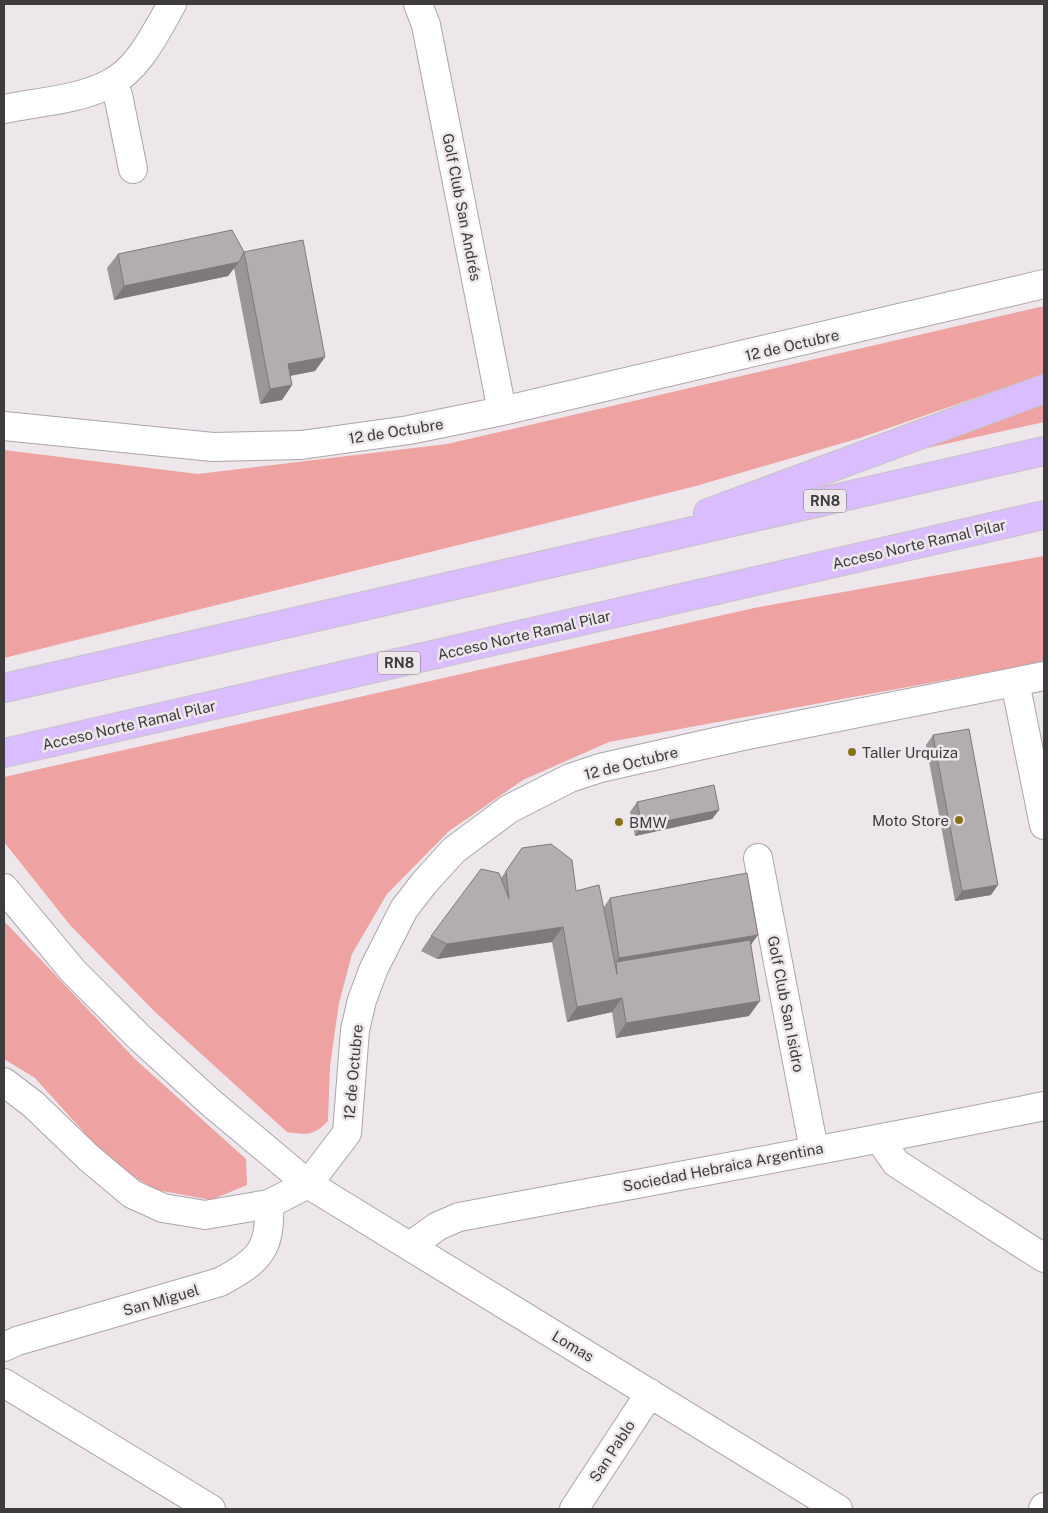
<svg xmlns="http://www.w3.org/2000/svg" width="1048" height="1513" viewBox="0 0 1048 1513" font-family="'Public Sans',sans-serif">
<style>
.green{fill:#eea2a1}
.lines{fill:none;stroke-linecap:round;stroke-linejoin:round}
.minor-casing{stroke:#aaa5aa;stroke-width:30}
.highway-casing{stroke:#c5c4c5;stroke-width:30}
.minor{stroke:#fff;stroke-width:28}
.highway{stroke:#dabdff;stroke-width:28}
.wall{fill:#9b9596}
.shaded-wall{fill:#7e797a}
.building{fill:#b4adaf;stroke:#7e797a}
.poi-dot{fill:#877315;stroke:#ede7ec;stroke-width:2}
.labels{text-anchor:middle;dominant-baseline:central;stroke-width:5;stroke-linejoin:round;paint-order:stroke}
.shield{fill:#ede7ec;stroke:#726f72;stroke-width:1}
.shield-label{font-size:14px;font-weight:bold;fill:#3d3b3d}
.street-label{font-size:15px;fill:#3d3b3d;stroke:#ede7ec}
.poi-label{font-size:15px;fill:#3d3b3d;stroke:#ede7ec;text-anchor:start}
</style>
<rect width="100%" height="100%" fill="#ede7ec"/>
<path class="green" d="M1044 306V374L860 438 696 486 4 658V450L198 474 447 444Z
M1044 404V422L918 450Z
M1044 556V662L609 742 523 780 449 831 387 894 352 954 339 1003 330 1066 328 1121C313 1136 308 1135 287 1132L154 1011 70 925 4 842V777L754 608Z
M4 921 136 1060 246 1159 247 1185 211 1200 157 1190 122 1170 91 1140 35 1078 4 1059Z"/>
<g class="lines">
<g class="minor-casing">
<path id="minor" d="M418 4 426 25 502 411
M110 84 118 95 133 169
M4 109C38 102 78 100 109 84 139 69 156 32 172 4
M4 426 213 447 301 445 409 430 502 411 1044 284
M1015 682 1044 825
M758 858 814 1150
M4 888 73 971 140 1038 210 1102 308 1184 838 1509
M4 1082 34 1105 89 1158 132 1194 163 1208 205 1215 269 1204 308 1184 347 1133 355 1030 362 1000 374 968 404 909 424 883 454 850 509 809 570 778 600 768 738 737 1044 676
M880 1140 896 1163 1044 1258
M410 1246 438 1226 459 1217C654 1180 850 1146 1044 1106
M4 1347 17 1341 220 1282C259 1261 271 1250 269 1204
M4 1383 211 1509
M574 1509 650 1393
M1043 1509 1044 1507"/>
</g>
<g class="highway-casing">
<path id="highway" d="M708 513 1044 389
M4 688 1044 451
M4 753 1044 515"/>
</g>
<use href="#minor" class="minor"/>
<use href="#highway" class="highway"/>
</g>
<path class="wall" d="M244 252 325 357 315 371 290 376 292 385 282 400 260 404 234 268 228 276 114 300 107 268 118 254Z
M933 735 991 895 955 901 926 745Z
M637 802 719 810 712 819 635 836 630 812Z
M522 848 576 891 604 907 610 898 750 946 749 1016 616 1038 612 1012 567 1022 552 942 437 959 421 951 431 936 501 878Z"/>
<path class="shaded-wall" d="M239 262 228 276 114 300 124 286Z
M325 357 315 371 278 378 288 364Z
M292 385 282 400 260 404 270 389Z
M719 810 712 819 635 836 642 826Z
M998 885 991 895 955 901 962 891Z
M563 927 552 942 437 959 447 944Z
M758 935 745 953 616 962 619 958Z
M622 998 612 1012 567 1022 577 1007Z
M760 1001 749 1016 616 1038 626 1023Z"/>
<path class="building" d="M232 230 244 252 239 262 124 286 118 254Z
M303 240 325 357 288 364 292 385 270 389 244 252Z
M969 729 998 885 962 891 933 735Z
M714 785 719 810 642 826 637 802Z
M551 844 572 860 576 891 599 885 617 974 616 962 750 940 760 1001 626 1023 622 998 577 1007 563 927 447 944 431 936 481 869 499 873 509 899 506 871 522 848Z
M747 873 758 935 619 958 610 898Z"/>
<g class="poi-dot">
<circle cx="852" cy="752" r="5"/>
<circle cx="959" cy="820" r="5"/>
<circle cx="619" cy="822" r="5"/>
</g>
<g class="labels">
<g class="shield">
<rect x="804" y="489.5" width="42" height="23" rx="4"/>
<rect x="378" y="651.5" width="42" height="23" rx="4"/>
</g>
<g class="shield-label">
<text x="825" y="501">RN8</text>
<text x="399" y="663">RN8</text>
</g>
<g class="street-label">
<text transform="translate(462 207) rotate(79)">Golf Club San Andrés</text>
<text transform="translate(792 345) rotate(-13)">12 de Octubre</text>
<text transform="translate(396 431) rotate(-9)">12 de Octubre</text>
<text transform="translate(919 544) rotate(-13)">Acceso Norte Ramal Pilar</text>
<text transform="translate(524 635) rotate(-13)">Acceso Norte Ramal Pilar</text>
<text transform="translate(129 725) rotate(-13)">Acceso Norte Ramal Pilar</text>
<text transform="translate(631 763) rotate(-14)">12 de Octubre</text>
<text transform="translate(786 1004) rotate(79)">Golf Club San Isidro</text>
<text transform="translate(353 1072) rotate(-85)">12 de Octubre</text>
<text transform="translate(723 1167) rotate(-11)">Sociedad Hebraica Argentina</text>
<text transform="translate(161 1300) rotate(-16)">San Miguel</text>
<text transform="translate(573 1346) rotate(31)">Lomas</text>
<text transform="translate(612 1451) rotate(-57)">San Pablo</text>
</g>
<g class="poi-label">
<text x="862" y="752">Taller Urquiza</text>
<text x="949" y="820" text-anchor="end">Moto Store</text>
<text x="629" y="822">BMW</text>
</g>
</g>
<rect width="1048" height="1513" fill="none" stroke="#3d3b3d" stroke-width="10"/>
</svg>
